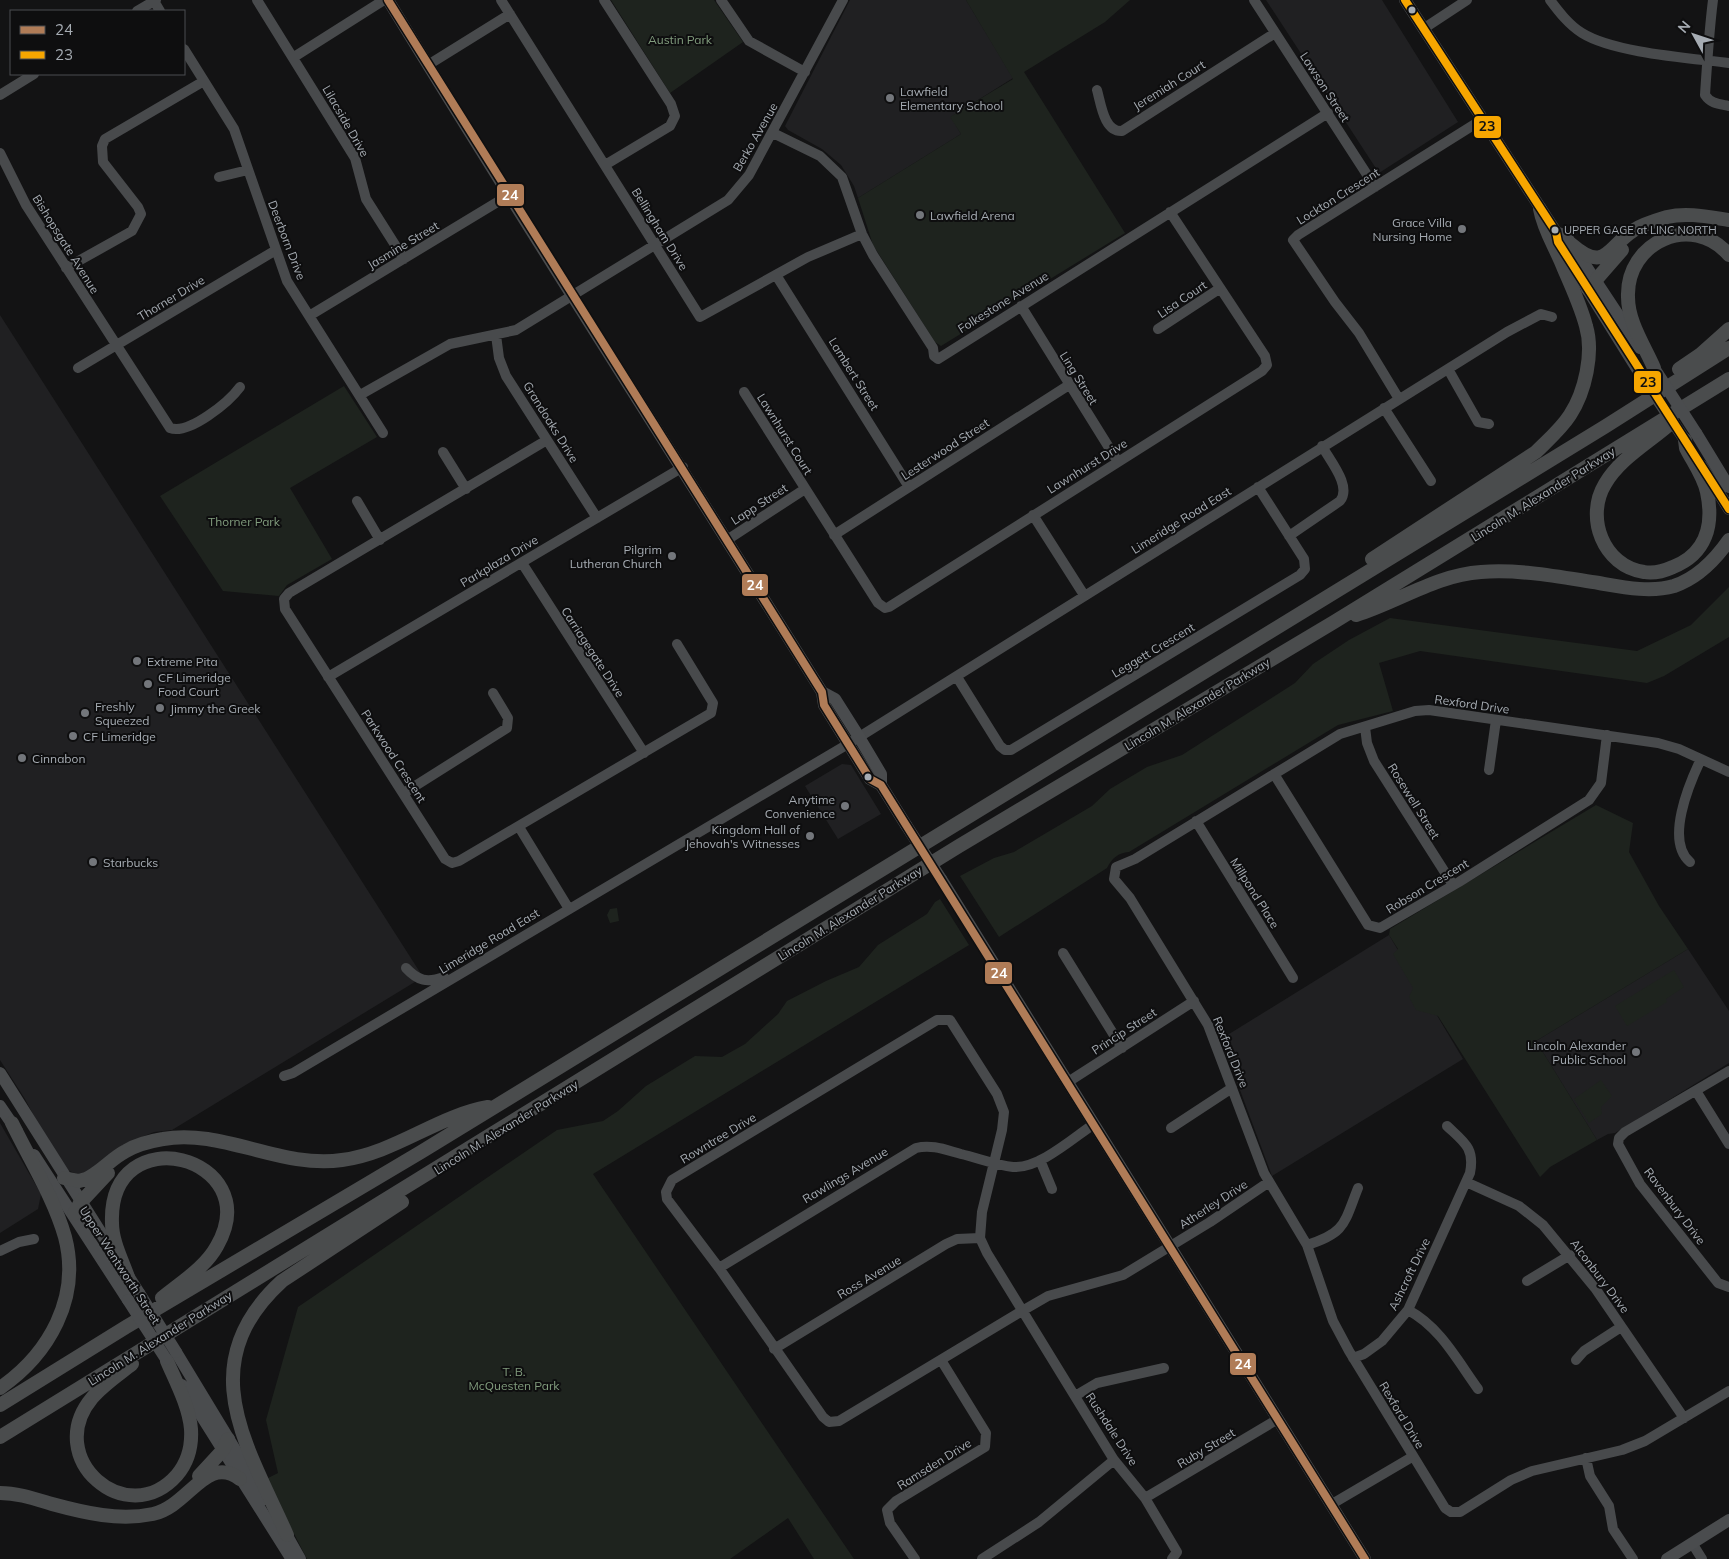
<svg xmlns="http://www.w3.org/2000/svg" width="1729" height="1559" viewBox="0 0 1729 1559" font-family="Mulish,sans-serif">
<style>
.built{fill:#202022}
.green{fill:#1e231e}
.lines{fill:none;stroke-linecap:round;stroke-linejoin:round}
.minor{stroke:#484a4c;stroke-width:10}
.major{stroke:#4a4c4e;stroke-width:12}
.highway{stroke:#4a4c4d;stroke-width:14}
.major-bridge{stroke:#4a4c4e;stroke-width:12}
.bus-1-casing{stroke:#0e0e0f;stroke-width:11}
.bus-2-casing{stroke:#0e0e0f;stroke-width:11}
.bus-1{stroke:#b07c57;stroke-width:8}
.bus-2{stroke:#f7a600;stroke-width:8}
.bus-dot{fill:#a6acb3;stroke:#0e0e0f;stroke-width:2}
.poi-dot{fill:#73767b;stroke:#0e0e0f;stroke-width:2}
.labels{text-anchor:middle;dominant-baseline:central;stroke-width:4;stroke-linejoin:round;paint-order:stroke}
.bus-label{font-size:11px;fill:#a6acb3;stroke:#0e0e0f;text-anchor:start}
.park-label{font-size:12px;fill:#829d7e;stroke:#0e0e0f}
.street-label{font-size:12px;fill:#a6acb3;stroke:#0e0e0f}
.poi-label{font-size:12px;fill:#a6acb3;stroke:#0e0e0f;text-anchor:start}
.line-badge{stroke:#0e0e0f;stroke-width:2}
.badge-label{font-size:14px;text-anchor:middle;font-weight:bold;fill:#fff}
.pale-badge-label{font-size:14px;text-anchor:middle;font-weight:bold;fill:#111}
</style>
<rect width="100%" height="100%" fill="#131314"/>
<path class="built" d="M850 0H966L1013 78 951 117 961 134 858 198 854 186 841 165 822 149 788 130 785 126Z
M1266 0H1382L1458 122 1379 173Z
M0 315 423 977 172 1130 154 1132 130 1142 86 1174 79 1175 67 1170 45 1137 25 1099 0 1060Z
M842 764 851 765 881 814 838 839 805 786Z
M1389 935 1463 1059 1272 1176 1221 1039Z
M1688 949 1729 1011V1063L1615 1133 1608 1134 1597 1140 1536 1041Z
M0 1123 41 1194 38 1209 0 1233Z"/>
<path class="green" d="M611 0H714L743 42 670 93Z
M966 0H1130L1105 22 1024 72 1125 233 941 346 935 342 873 245 858 198 961 134 950 117 1013 79Z
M344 386 377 437 290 488 332 559 287 585 279 596 223 591 160 496Z
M1729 587V637L1664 676 1647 683 1420 651 1379 663 1393 711 1338 725 1129 852C1118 853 1112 858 1107 868L999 937 960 876 994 858 1014 852 1092 806 1110 789 1147 767 1182 755 1295 683 1313 664 1349 640 1390 618 1637 651 1691 625Z
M1596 805 1633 823 1629 852 1659 906 1688 949 1536 1041 1597 1140 1550 1167 1540 1177 1438 1016 1416 1010 1409 997 1413 988 1393 954 1398 949 1389 935 1390 929Z
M940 899 969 945 593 1174 854 1559H814L788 1518 730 1559H307L266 1479 278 1473 266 1420 298 1307 557 1130 603 1121 618 1111 646 1086 695 1056 722 1057 745 1044 778 1014 787 1001 826 981 859 967 878 945 927 914 935 902Z
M617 908 619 921 610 923 607 915 610 909Z
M1674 970 1684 987 1666 999 1667 1002 1627 1026 1615 1006Z
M1601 1080 1612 1096 1601 1107 1602 1114 1589 1123 1574 1099Z"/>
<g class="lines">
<path class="minor" d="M257 0 355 158 366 199 404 259
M501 0 700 317 808 257 862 234
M604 0 671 104 675 116 670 126 605 165
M721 0 749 41 805 72
M1254 0 1375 187
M1550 0C1559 12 1569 25 1582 33 1614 53 1690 58 1729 63
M1713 0C1709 32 1707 64 1705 95 1711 104 1719 104 1729 106
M154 1 160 11
M137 11 156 0
M1423 29 1467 0
M184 49 234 129 287 281 383 433
M294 57 384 0
M428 65 510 14
M1097 90C1101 104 1104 132 1122 131L1275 33
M0 95 34 74
M773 133 820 156 842 177 862 234 873 255 933 348 934 356 938 359 1328 113
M0 153 26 205 170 428C189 435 229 402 240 387
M219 177 248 170
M66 268 132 231 141 214 138 207 103 162 102 146 105 139 204 81
M776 275 909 487
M1021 306 1118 462
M309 316 509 195
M1158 329 1219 289
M496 335 499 358 506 376 597 518
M78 368 276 250
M1448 369 1478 422 1489 424
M744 392 878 603 885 608 889 607 1262 371 1267 365 1265 356 1170 212
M360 395 450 344 516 330 728 200 749 175 843 0
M1399 399 1359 333 1335 302 1293 240 1298 235 1483 119
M1384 408 1431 481
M547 440 289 593 284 599 285 609 445 859 452 863 459 861 711 713 713 703 677 644
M443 452 466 489
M357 501 380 540
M1033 515 1084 595
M834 535 1069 385
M1289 536 1340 501C1352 486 1330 461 1322 446
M727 540 805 489
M522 563 644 753
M328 677 683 467
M957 677 1000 746 1005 750H1011L1300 575 1305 569 1304 559 1258 487
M1365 727 1367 743 1374 761 1453 885
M1489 770 1496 720
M1729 772 1679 749 1658 743 1457 714 1429 710 1415 711 1340 734 1135 859 1116 867 1114 879 1130 898 1208 1025 1264 1173 1307 1245 1333 1321 1349 1351 1445 1508 1451 1512H1460L1511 1480 1532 1471 1622 1450 1645 1441 1729 1391
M1274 774 1368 925 1380 928 1459 882 1589 800 1601 783 1607 735
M404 793 507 728 508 718 493 693
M1196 821 1293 978
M519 827 569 909
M1690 862C1665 841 1689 784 1701 759
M1063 953 1122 1048
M406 968C418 981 427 983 444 977
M1729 1071 1625 1132 1619 1138 1618 1144 1640 1184 1718 1283 1729 1287
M284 1076 293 1073 848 744 1507 332 1541 314 1552 317
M1068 1082 1194 1001
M1696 1091 1729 1144
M1171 1128 1232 1088
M1040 1160 1052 1189
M1466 1182 1519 1206 1543 1225 1595 1288 1684 1418
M1307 1245C1346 1233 1344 1223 1358 1188
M0 1251 19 1242 34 1239
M719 1268 916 1148C932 1144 946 1150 961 1154 978 1158 996 1165 1013 1167 1039 1169 1073 1138 1094 1124
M1527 1281 1570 1255
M1408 1310C1440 1327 1457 1360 1478 1389
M774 1349 946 1244 957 1239 980 1238
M1353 1358 1364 1354 1382 1341 1408 1310 1470 1173C1475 1148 1464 1142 1447 1126
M1576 1360 1584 1351 1621 1327
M1075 1396 1097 1383 1164 1368
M1586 1458 1590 1476 1609 1506 1613 1529 1633 1559
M1145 1498 1278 1419
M1332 1504 1412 1457
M1692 1543 1702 1559
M915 1559 890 1523 887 1510 896 1501 985 1447 986 1433 941 1360
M982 1559 1039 1522 1114 1460
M1172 1559 1177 1552 1145 1498 1114 1460 987 1253 980 1238 982 1212 1002 1130 1004 1112 997 1094 950 1020H937L672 1180 666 1192 667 1199 719 1268 823 1417 829 1422 839 1421 1022 1311 1048 1296 1123 1275 1210 1222 1269 1182"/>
<path class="major" d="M388 0C530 233 678 461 822 692L824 705 870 779 881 785 906 825
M1405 0 1556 232 1558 242 1641 375
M1556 232 1566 236 1640 348
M1696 433 1729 487
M1701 465 1729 509
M822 692 835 699 859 737 881 774V785
M941 879 1365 1559
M0 1073 139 1293
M0 1106 17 1131
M34 1155 128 1300
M176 1352 265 1499
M182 1385 291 1558
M282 1527 300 1559
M1667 1559 1729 1520"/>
<path class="highway" d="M1571 244C1606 274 1607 247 1634 230 1643 224 1657 220 1667 217 1687 212 1709 217 1729 220
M1588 289 1622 250
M1654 368C1644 345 1628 322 1628 297 1626 242 1692 212 1729 255
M1679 369 1701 354 1729 329
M1672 422C1650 442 1620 458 1605 484 1585 517 1603 566 1644 572 1654 574 1664 571 1673 567 1706 554 1714 525 1707 492 1704 477 1693 462 1686 448L1685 440
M1372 559 1536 452C1548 440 1561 429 1570 415 1585 392 1594 353 1586 326 1581 307 1572 287 1564 269 1556 248 1544 231 1540 209
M1356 615C1398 602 1436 575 1481 572 1521 569 1560 577 1599 583 1622 587 1650 593 1674 586 1698 578 1715 560 1729 540
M64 1178 79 1181 86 1179C101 1172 112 1158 126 1151 136 1145 151 1141 163 1139 221 1128 281 1169 342 1160 395 1153 437 1116 488 1107
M74 1214 80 1203 108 1173
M128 1277C122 1260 112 1241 112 1223 108 1115 268 1156 217 1246 205 1268 180 1283 162 1298
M132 1364C118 1375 103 1385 92 1398 42 1458 127 1532 177 1475 188 1462 192 1445 191 1429 189 1406 176 1382 167 1361
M0 1388C49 1354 81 1298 65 1237 54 1198 30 1160 12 1123
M0 1405 126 1327 421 1152 1606 426 1729 348
M0 1437 959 846 1334 622 1729 379
M199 1476 223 1450 228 1439
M0 1493C18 1493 35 1499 52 1504 85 1513 119 1521 153 1514 189 1506 206 1454 240 1479
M287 1535C247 1445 191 1364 282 1281L402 1202"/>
<path class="major-bridge" d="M1654 368 1696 433
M1641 375 1685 440
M906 825 941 879
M139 1293 176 1352
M128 1300 166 1359"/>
<g class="bus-1-casing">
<path id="bus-1" d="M388 0 822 692 824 705 870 779 881 785 1365 1559"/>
</g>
<g class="bus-2-casing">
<path id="bus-2" d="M1405 0 1556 232 1558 242 1729 509"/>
</g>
<use href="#bus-1" class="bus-1"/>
<use href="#bus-2" class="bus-2"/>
</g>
<g class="bus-dot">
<circle cx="1412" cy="10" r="4.5"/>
<circle cx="1555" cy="230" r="4.5"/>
<circle cx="868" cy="777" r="4.5"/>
</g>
<g class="poi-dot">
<circle cx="890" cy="98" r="5"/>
<circle cx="920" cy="215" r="5"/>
<circle cx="1462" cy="229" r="5"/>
<circle cx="672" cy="556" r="5"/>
<circle cx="137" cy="661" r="5"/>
<circle cx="148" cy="684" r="5"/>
<circle cx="160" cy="708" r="5"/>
<circle cx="85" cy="713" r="5"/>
<circle cx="73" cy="736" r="5"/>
<circle cx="22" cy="758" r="5"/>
<circle cx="845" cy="806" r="5"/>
<circle cx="810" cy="836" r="5"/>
<circle cx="93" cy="862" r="5"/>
<circle cx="1636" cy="1052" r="5"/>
</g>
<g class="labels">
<g class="bus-label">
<text x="1564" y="230">UPPER GAGE at LINC NORTH</text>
</g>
<g class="park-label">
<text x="680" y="39">Austin Park</text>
<text x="244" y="521">Thorner Park</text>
<text x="514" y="1371">T. B.<tspan x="514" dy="14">McQuesten Park</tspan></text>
</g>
<g class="street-label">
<text transform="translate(1169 85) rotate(-32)">Jeremiah Court</text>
<text transform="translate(1325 87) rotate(57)">Lawson Street</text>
<text transform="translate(346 121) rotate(60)">Lilacside Drive</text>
<text transform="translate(755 137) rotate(-60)">Berko Avenue</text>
<text transform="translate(1338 196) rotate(-32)">Lockton Crescent</text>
<text transform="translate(660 229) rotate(58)">Bellingham Drive</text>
<text transform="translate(287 240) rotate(69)">Deerborn Drive</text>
<text transform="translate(66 244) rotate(58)">Bishopsgate Avenue</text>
<text transform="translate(403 245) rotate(-31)">Jasmine Street</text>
<text transform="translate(171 298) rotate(-31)">Thorner Drive</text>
<text transform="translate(1182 299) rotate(-34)">Lisa Court</text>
<text transform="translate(1003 302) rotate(-32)">Folkestone Avenue</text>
<text transform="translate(854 374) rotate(58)">Lambert Street</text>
<text transform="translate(1079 378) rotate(58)">Ling Street</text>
<text transform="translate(551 422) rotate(58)">Grandoaks Drive</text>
<text transform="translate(785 434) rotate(58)">Lawnhurst Court</text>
<text transform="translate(945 449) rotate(-33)">Lesterwood Street</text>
<text transform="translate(1087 466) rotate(-32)">Lawnhurst Drive</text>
<text transform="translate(1543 494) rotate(-32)">Lincoln M. Alexander Parkway</text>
<text transform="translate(759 504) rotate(-33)">Lapp Street</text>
<text transform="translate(1181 520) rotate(-32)">Limeridge Road East</text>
<text transform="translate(499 561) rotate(-31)">Parkplaza Drive</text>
<text transform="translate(1153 650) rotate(-31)">Leggett Crescent</text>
<text transform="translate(593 652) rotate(57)">Carriagegate Drive</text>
<text transform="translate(1197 704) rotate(-31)">Lincoln M. Alexander Parkway</text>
<text transform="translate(1472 704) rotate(8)">Rexford Drive</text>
<text transform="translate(394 756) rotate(57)">Parkwood Crescent</text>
<text transform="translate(1414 801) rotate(58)">Rosewell Street</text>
<text transform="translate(1427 886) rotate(-31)">Robson Crescent</text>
<text transform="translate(1255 893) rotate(58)">Millpond Place</text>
<text transform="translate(850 913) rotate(-32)">Lincoln M. Alexander Parkway</text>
<text transform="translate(489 941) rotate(-31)">Limeridge Road East</text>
<text transform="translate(1124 1031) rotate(-33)">Princip Street</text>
<text transform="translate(1231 1052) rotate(68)">Rexford Drive</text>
<text transform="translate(506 1127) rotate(-32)">Lincoln M. Alexander Parkway</text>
<text transform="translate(718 1138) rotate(-31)">Rowntree Drive</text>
<text transform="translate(845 1175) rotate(-31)">Rawlings Avenue</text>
<text transform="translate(1213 1204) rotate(-33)">Atherley Drive</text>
<text transform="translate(1675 1206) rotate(53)">Ravenbury Drive</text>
<text transform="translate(120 1265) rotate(57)">Upper Wentworth Street</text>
<text transform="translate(1409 1274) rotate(-64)">Ashcroft Drive</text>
<text transform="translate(1600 1276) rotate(53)">Alconbury Drive</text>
<text transform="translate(869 1277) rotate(-31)">Ross Avenue</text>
<text transform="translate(160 1338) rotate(-32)">Lincoln M. Alexander Parkway</text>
<text transform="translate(1402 1415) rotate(59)">Rexford Drive</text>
<text transform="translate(1112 1429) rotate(57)">Rushdale Drive</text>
<text transform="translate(1206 1448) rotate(-31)">Ruby Street</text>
<text transform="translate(934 1464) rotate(-32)">Ramsden Drive</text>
</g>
<g class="poi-label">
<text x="900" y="91">Lawfield<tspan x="900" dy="14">Elementary School</tspan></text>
<text x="930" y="215">Lawfield Arena</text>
<text x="1452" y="222" text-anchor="end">Grace Villa<tspan x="1452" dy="14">Nursing Home</tspan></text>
<text x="662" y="549" text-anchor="end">Pilgrim<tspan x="662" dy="14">Lutheran Church</tspan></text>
<text x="147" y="661">Extreme Pita</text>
<text x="158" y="677">CF Limeridge<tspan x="158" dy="14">Food Court</tspan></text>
<text x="95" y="706">Freshly<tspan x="95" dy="14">Squeezed</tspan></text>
<text x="170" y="708">Jimmy the Greek</text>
<text x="83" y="736">CF Limeridge</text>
<text x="32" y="758">Cinnabon</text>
<text x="835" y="799" text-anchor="end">Anytime<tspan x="835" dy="14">Convenience</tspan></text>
<text x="800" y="829" text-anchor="end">Kingdom Hall of<tspan x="800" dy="14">Jehovah's Witnesses</tspan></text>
<text x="103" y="862">Starbucks</text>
<text x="1626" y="1045" text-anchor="end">Lincoln Alexander<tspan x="1626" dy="14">Public School</tspan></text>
</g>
</g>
<g class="line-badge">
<rect x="1473" y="115" width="29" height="24" rx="5" fill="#f7a600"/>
<rect x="496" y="183" width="29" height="24" rx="5" fill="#b07c57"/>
<rect x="1633" y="370" width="29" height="24" rx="5" fill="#f7a600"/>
<rect x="741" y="573" width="28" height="24" rx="5" fill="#b07c57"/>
<rect x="984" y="961" width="29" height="24" rx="5" fill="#b07c57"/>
<rect x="1229" y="1352" width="28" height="24" rx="5" fill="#b07c57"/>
</g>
<g class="badge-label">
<text x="510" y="200">24</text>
<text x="755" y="590">24</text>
<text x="999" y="978">24</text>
<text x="1243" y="1369">24</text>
</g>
<g class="pale-badge-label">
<text x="1487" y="131">23</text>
<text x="1648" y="387">23</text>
</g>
<rect x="10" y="10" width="175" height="65" fill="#0e0e0f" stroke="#4b4d51"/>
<rect x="20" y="26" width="25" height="8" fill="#b07c57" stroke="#4b4d51"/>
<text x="55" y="35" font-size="15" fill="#a6acb3">24</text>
<rect x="20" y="51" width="25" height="8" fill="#f7a600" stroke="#4b4d51"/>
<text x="55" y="60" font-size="15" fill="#a6acb3">23</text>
<g transform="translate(1694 35) rotate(310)" stroke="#0e0e0f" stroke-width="4" paint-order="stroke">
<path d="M0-4L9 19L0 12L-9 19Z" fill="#a6acb3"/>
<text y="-8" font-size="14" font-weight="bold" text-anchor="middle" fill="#a6acb3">N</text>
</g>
</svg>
